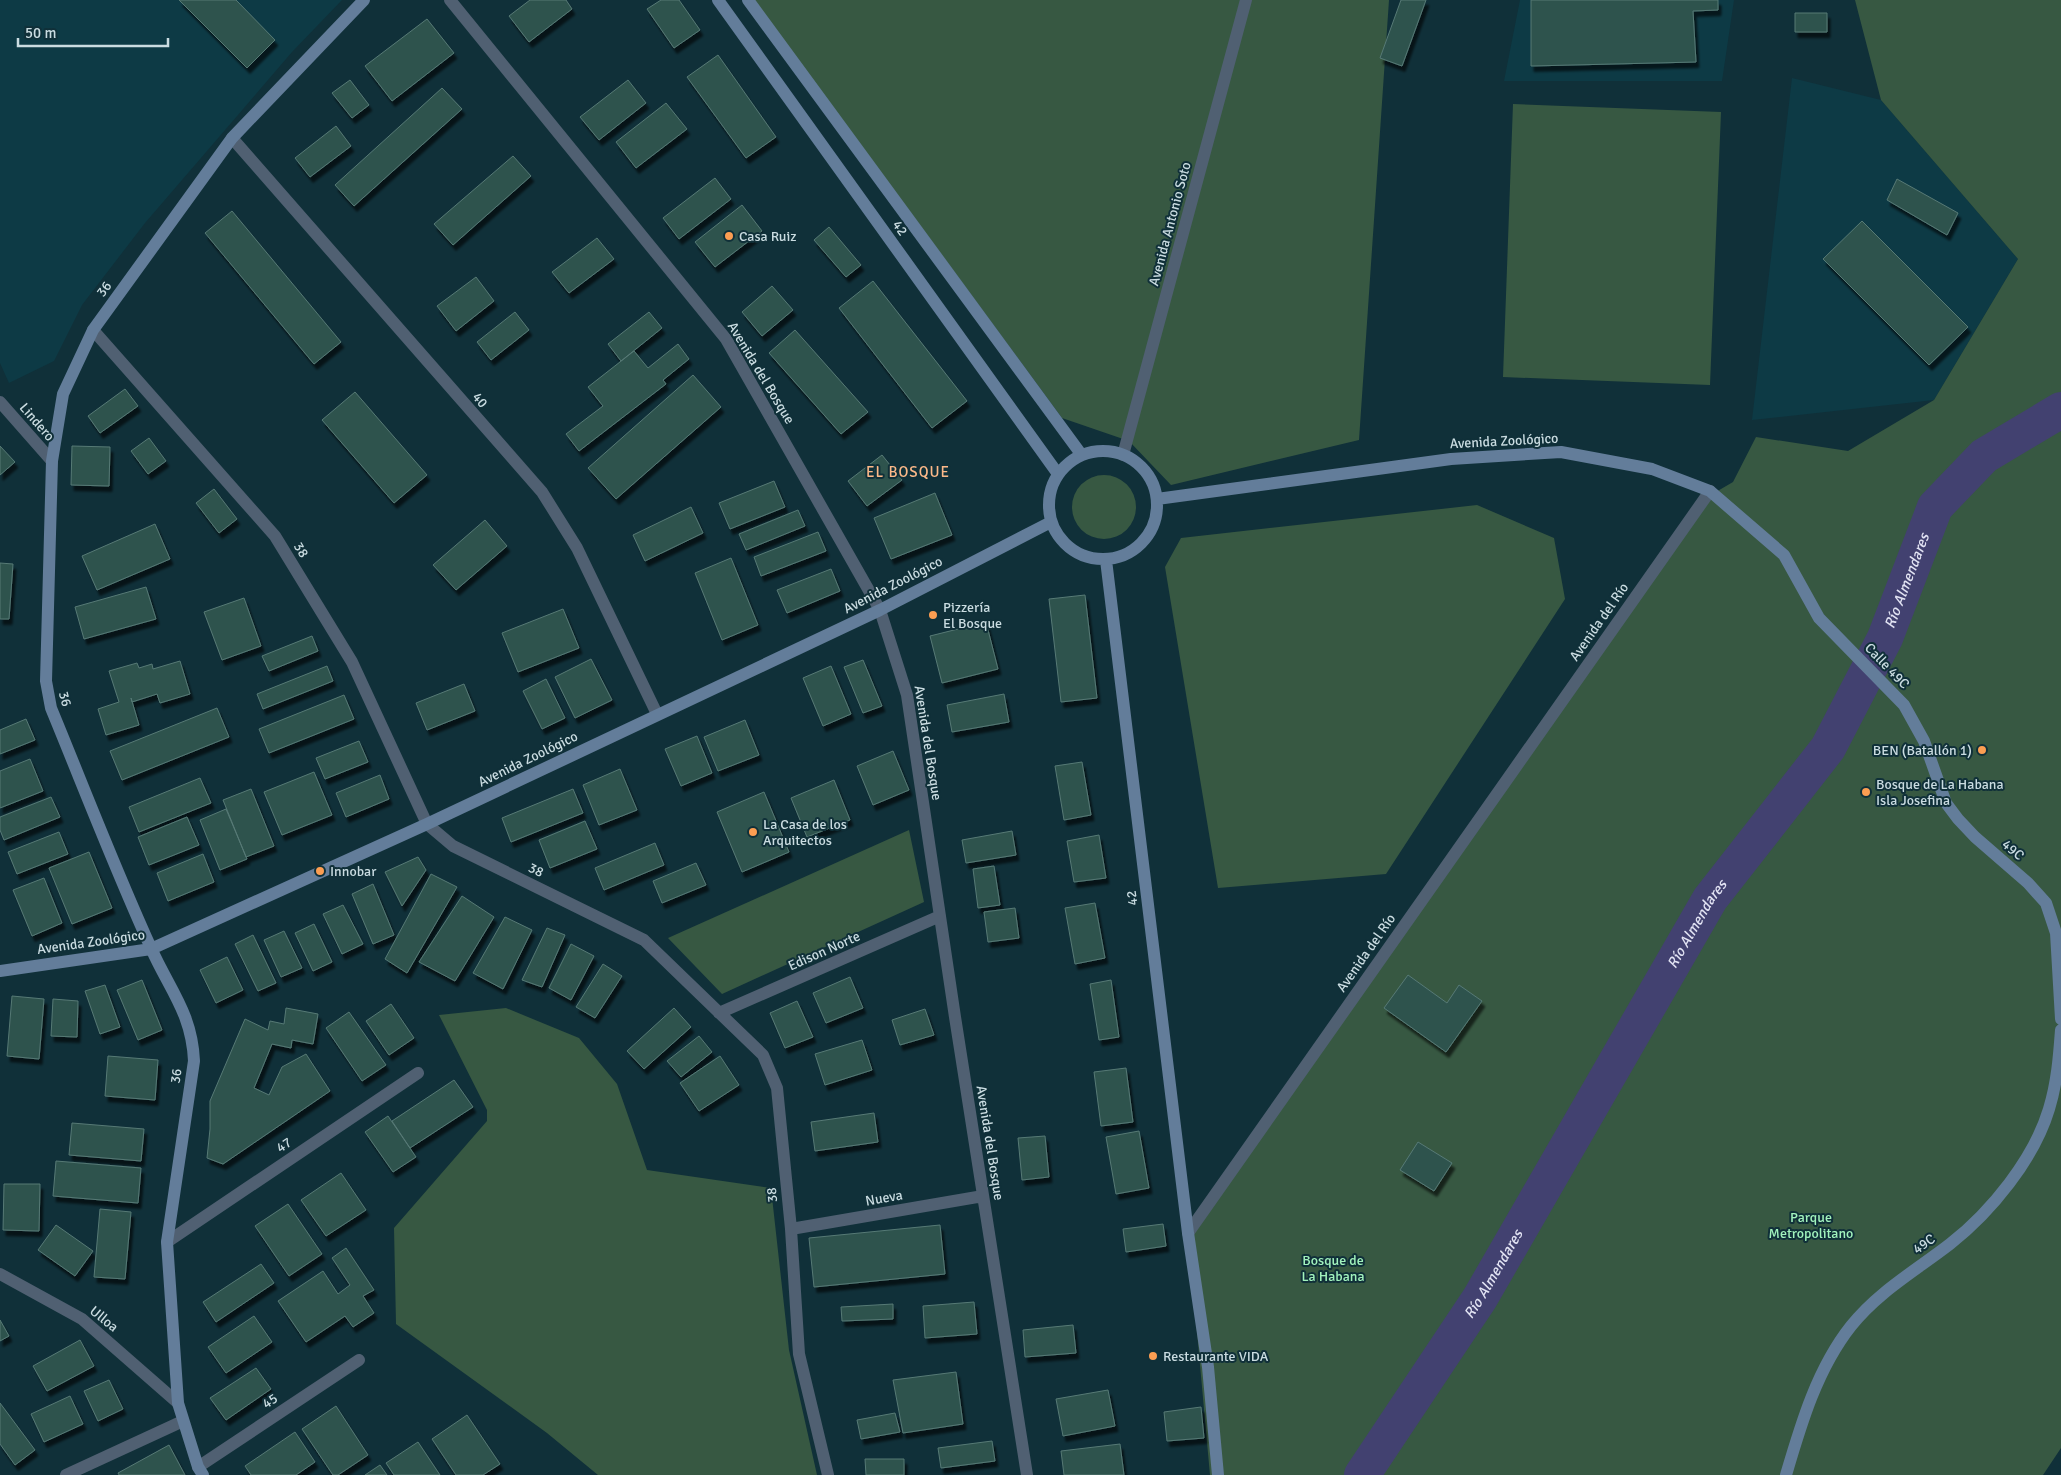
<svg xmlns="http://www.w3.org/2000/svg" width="2061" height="1475" viewBox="0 0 2061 1475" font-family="Signika,sans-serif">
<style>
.built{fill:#0d3a45}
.green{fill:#375842}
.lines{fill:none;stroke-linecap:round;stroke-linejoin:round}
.river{stroke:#424170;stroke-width:36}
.building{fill:#2f524e;stroke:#567a75;filter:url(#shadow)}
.street{stroke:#506072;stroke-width:12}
.secondary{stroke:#637d9a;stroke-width:12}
.poi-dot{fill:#fc9e52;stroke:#103039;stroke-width:2}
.labels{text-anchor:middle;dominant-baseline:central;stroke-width:4;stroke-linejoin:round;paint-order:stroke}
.street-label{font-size:14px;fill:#cadce1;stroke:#103039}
.poi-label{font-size:14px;fill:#cadce1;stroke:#103039;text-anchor:start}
.park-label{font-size:14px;fill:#a2f3bd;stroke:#103039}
.neighbourhood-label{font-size:15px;letter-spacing:1px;fill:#fcb989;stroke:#103039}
.water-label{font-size:15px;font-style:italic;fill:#e2e3f3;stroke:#103039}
</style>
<defs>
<filter id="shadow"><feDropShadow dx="3" dy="5.5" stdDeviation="1" flood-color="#0009"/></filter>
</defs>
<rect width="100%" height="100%" fill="#103039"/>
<path class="built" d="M0 0H342L292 52 145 223 82 305 54 361 9 383 0 363Z
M1520 0H1734L1722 81H1504Z
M1792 78 1881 100 2018 259 1934 400 1752 420Z"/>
<path class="green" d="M754 0H1389L1359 440 1171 485 1129 441 1062 418Z
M1855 0H2061V1448L2043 1475H1210L1188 1233 1709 496 1733 482 1756 437 1848 451 1934 400 2018 259 1881 100Z
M1513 104 1721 112 1710 385 1503 377Z
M1072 507a32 32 0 1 1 64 0a32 32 0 1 1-64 0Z
M1477 505 1554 538 1565 599 1386 874 1218 888 1165 567 1181 538Z
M909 830 924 902 722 994 668 938Z
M506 1008 579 1038 617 1084 647 1170 771 1188 789 1350 817 1475H598L547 1433 396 1324 394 1228 487 1121V1110L439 1015Z"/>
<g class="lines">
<path class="river" id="s1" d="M1362 1475 1480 1298 1710 899 1828 748 1885 638 1935 507 1984 456 2061 410"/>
</g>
<path class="building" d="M179 0H236L275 40 247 68Z
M530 0H566L572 9 529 42 509 16Z
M661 0H679L700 30 674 48 647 9Z
M1401 0H1426L1402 66 1380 58Z
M1531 0H1718V10L1693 11 1696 62 1531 66Z
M1795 13H1827V32H1795Z
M427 19 454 53 392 101 365 66Z
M718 55 776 137 746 158 687 77Z
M350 80 369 105 352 118 332 93Z
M628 80 646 103 599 140 580 117Z
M442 88 462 109 354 206 335 185Z
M666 103 687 129 636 168 616 142Z
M336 126 351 146 310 177 295 158Z
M513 156 531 176 453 245 434 224Z
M715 178 731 199 679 239 663 218Z
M1897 179 1958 213 1947 235 1887 200Z
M742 205 762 231 715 267 695 242Z
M232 211 341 342 314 364 205 233Z
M1862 221 1968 327 1929 365 1823 259Z
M829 227 861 265 846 277 814 240Z
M597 238 614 259 569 293 552 272Z
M476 277 494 301 456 331 437 306Z
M873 281 967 401 932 428 839 308Z
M772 286 793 310 762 336 742 312Z
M515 312 529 330 491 360 477 342Z
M649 312 662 328 621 361 608 344Z
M795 330 868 412 841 434 769 353Z
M678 344 689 359 663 380 666 384 579 451 566 434 603 406 588 387 634 351 648 368Z
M693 375 721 407 616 499 588 468Z
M125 389 138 406 100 433 88 416Z
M355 392 427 475 394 503 322 420Z
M149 438 166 461 148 474 131 451Z
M0 446 15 462 0 475Z
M72 446 110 447 109 486 71 485Z
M882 455 902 480 867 506 848 481Z
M774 481 785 507 730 529 719 503Z
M214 489 237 519 219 533 196 503Z
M935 493 952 535 891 559 874 518Z
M691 507 703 533 645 561 633 535Z
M798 510 805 526 746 550 739 534Z
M485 520 507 546 456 590 433 565Z
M155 524 170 559 97 590 82 556Z
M818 532 826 551 761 576 754 557Z
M731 558 758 625 722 640 695 573Z
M0 563 13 564 9 619H0Z
M831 569 840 591 787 613 777 590Z
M146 587 156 619 84 639 75 607Z
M1085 595 1097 698 1061 702 1049 599Z
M244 598 261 646 222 660 204 612Z
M563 609 579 648 518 672 502 633Z
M986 622 998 669 942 683 930 636Z
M312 636 318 651 269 671 262 656Z
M591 659 612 700 575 718 555 677Z
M863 660 882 706 863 713 844 667Z
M180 661 190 694 160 703 157 694 132 702 131 698 139 725 106 735 98 709 119 702 109 671 137 663 139 668 152 664 153 669Z
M327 666 333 681 263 709 257 694Z
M831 666 851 714 823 726 803 678Z
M546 679 565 718 542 729 523 691Z
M464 684 475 711 427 730 416 703Z
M1004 694 1009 722 952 732 947 705Z
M344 695 354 719 269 753 259 729Z
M217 708 229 737 122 780 110 751Z
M26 719 35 740 0 754V730Z
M745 720 759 755 718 771 704 737Z
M697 736 712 773 681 786 665 749Z
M359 741 368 762 325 779 316 758Z
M893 751 909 790 873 805 857 766Z
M30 759 43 791 0 808V771Z
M1082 762 1091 815 1064 820 1055 766Z
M620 769 637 810 599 825 583 785Z
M314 772 332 815 282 835 264 792Z
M380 775 389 799 346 817 336 793Z
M200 778 211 803 139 832 129 807Z
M834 780 850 820 807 837 791 798Z
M251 789 274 846 246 857 223 800Z
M573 789 583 813 511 842 502 818Z
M764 792 789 852 742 872 717 812Z
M51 797 60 817 4 840 0 830V817Z
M226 809 247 859 220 870 200 820Z
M187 817 199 845 149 865 138 837Z
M585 821 597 849 550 868 539 840Z
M1012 831 1016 855 966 863 962 840Z
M59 832 68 854 17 874 8 852Z
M1099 835 1106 878 1074 882 1067 841Z
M655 843 664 865 604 890 595 868Z
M89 852 112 908 72 924 49 868Z
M203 854 214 882 168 901 157 873Z
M418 857 426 870 402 906 385 872Z
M696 863 706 885 662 903 653 881Z
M994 866 1000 905 978 908 973 869Z
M431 874 457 887 407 973 385 959Z
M44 878 62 923 32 936 13 890Z
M373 884 394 935 373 944 352 894Z
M462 896 494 917 455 981 419 962Z
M1095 903 1105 958 1075 964 1065 908Z
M343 905 363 944 342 954 323 914Z
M1015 908 1019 938 988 942 984 912Z
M505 917 532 930 503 989 473 973Z
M314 924 332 962 313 971 295 933Z
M547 928 565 935 542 987 522 980Z
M284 931 302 968 281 977 264 940Z
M253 935 276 983 258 991 235 944Z
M571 944 594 956 571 1000 549 988Z
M227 957 243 990 216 1003 200 970Z
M603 964 622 976 595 1018 576 1007Z
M1408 975 1447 1003 1459 985 1482 1001 1446 1052 1384 1008Z
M850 977 863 1008 826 1023 813 993Z
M142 980 162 1030 138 1040 117 990Z
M1111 980 1119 1037 1099 1040 1090 984Z
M105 985 120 1027 100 1034 85 991Z
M12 996 44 999 39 1059 7 1056Z
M53 999 78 1001 77 1037 51 1036Z
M797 1001 813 1037 785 1048 770 1013Z
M391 1004 414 1038 389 1055 366 1021Z
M286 1008 318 1014 313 1044 292 1040 291 1048 272 1044 254 1088 269 1095 282 1067 306 1054 330 1091 223 1164 207 1158 210 1129V1101L245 1019 268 1030 270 1021 284 1024Z
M674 1008 691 1027 644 1069 627 1051Z
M925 1009 934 1035 900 1045 892 1020Z
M349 1012 386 1065 362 1081 326 1028Z
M699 1036 712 1052 681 1077 667 1061Z
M862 1040 872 1070 825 1085 815 1054Z
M108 1056 158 1060 155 1100 105 1096Z
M720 1056 739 1085 699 1111 680 1083Z
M1126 1068 1133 1122 1101 1126 1094 1072Z
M454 1080 473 1107 410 1148 392 1121Z
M874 1113 878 1142 815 1151 811 1122Z
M388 1116 416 1157 393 1172 365 1132Z
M72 1123 144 1129 141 1161 69 1155Z
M1139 1131 1149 1188 1116 1194 1106 1137Z
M1045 1136 1049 1177 1022 1180 1018 1138Z
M1418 1142 1452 1163 1434 1191 1400 1170Z
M56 1161 141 1168 138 1203 53 1196Z
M341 1173 366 1210 326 1236 301 1200Z
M4 1184H40L39 1231 3 1230Z
M288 1204 322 1254 289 1276 255 1226Z
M100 1209 131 1212 125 1279 94 1277Z
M1163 1224 1166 1246 1126 1252 1123 1229Z
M56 1225 93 1251 75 1276 38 1250Z
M940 1225 945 1274 814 1287 809 1238Z
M346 1248 374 1290 363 1296 374 1313 353 1327 345 1316 306 1342 278 1301 323 1271 338 1294 350 1285 332 1258Z
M261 1264 274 1283 216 1322 203 1302Z
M974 1302 977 1334 925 1338 923 1306Z
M893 1304V1319L842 1321 841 1307Z
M254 1316 272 1342 226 1373 208 1347Z
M0 1320 9 1336 0 1341Z
M1073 1325 1076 1353 1025 1357 1023 1330Z
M80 1340 94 1366 47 1391 33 1366Z
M256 1368 271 1389 226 1420 210 1398Z
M956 1372 963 1424 903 1433 893 1380Z
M109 1380 123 1409 98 1421 84 1391Z
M1108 1390 1115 1426 1063 1436 1056 1399Z
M70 1396 83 1424 44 1442 31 1414Z
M0 1403 35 1450 15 1465 0 1444Z
M336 1406 368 1455 338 1475H333L302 1429Z
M1201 1407 1204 1438 1167 1441 1164 1412Z
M895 1413 900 1432 861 1439 857 1420Z
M467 1415 500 1464 483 1475H456L432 1439Z
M295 1432 315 1462 296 1475H251L245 1466Z
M992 1441 995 1461 941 1468 938 1448Z
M418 1442 440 1475H394L386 1463Z
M1120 1444 1124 1475H1064L1061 1451Z
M169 1445 185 1475H119L118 1473Z
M865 1459H904V1475H866Z
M380 1465 387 1475H365Z"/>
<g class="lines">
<path class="street" d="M450 0 726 339 880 610 907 695 955 1017 1027 1475
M232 138 542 492 577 548 657 714
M93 330 275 536 352 662 427 824 453 846 644 940 763 1055 777 1088 791 1229 799 1354 828 1475
M0 402 52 461
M1123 455 1246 0
M719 1013 940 916
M791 1229 983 1196
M1188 1233 1710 491
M167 1242 418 1073
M0 1274 82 1319 178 1403
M198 1467 359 1360
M66 1475 183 1421"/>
<path class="secondary" d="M718 0 1058 474
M748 0 1081 454
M1049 505a54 54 0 1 1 108 0a54 54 0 1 1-108 0Z
M1157 499 1451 459 1561 452 1652 469 1710 491 1784 555 1819 618 1904 705 1924 741 1946 803 1958 819 1975 837 2028 883 2046 903 2056 933 2061 1019
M1106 560 1188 1233 1208 1367 1218 1475
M0 971 151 949 427 824 880 610 1051 522
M203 1475 198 1467 178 1403 167 1242 194 1061C192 1013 169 989 151 948 115 869 84 788 51 708L46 681 52 461 63 394 93 330 232 138 364 0
M1786 1475C1801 1424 1817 1369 1851 1326 1878 1292 1915 1271 1950 1244 1991 1212 2034 1159 2049 1109 2057 1083 2059 1057 2061 1030"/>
</g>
<g class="poi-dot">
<circle cx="729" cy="236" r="5"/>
<circle cx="933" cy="615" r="5"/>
<circle cx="1982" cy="750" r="5"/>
<circle cx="1866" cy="792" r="5"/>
<circle cx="753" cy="832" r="5"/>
<circle cx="320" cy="871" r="5"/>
<circle cx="1153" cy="1356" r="5"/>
</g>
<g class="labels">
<g class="street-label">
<text transform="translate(1170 224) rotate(-75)">Avenida Antonio Soto</text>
<text transform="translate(900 228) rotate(54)">42</text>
<text transform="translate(104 289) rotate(-54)">36</text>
<text transform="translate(761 373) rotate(59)">Avenida del Bosque</text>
<text transform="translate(480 400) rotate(49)">40</text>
<text transform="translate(37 422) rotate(49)">Lindero</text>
<text transform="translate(1504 441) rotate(-3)">Avenida Zoológico</text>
<text transform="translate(301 550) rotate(59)">38</text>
<text transform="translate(893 585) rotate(-27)">Avenida Zoológico</text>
<text transform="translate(1599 622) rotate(-55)">Avenida del Río</text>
<text transform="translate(1887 666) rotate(46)">Calle 49C</text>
<text transform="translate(65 699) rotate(76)">36</text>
<text transform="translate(928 743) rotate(81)">Avenida del Bosque</text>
<text transform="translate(528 759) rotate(-26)">Avenida Zoológico</text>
<text transform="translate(2013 850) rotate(40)">49C</text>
<text transform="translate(536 870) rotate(26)">38</text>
<text transform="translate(1132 898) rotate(-97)">42</text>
<text transform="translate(91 942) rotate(-8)">Avenida Zoológico</text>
<text transform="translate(824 951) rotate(-24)">Edison Norte</text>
<text transform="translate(1366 953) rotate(-55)">Avenida del Río</text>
<text transform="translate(176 1076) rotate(-82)">36</text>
<text transform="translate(990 1143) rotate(81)">Avenida del Bosque</text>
<text transform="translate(284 1145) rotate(-34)">47</text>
<text transform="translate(772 1195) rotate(-96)">38</text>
<text transform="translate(884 1198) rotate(-10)">Nueva</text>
<text transform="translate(1924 1244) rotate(-35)">49C</text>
<text transform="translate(104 1319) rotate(39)">Ulloa</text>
<text transform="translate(270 1401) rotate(-34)">45</text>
</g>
<g class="poi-label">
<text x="739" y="236">Casa Ruiz</text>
<text x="943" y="607">Pizzería<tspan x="943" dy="16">El Bosque</tspan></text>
<text x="1972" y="750" text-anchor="end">BEN (Batallón 1)</text>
<text x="1876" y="784">Bosque de La Habana<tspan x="1876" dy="16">Isla Josefina</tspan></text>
<text x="763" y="824">La Casa de los<tspan x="763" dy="16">Arquitectos</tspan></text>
<text x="330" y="871">Innobar</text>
<text x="1163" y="1356">Restaurante VIDA</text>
</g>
<g class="park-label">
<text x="1811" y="1217">Parque<tspan x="1811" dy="16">Metropolitano</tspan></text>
<text x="1333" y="1260">Bosque de<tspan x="1333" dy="16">La Habana</tspan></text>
</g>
<g class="neighbourhood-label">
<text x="908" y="472">EL BOSQUE</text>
</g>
<g class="water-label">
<text stroke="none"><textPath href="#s1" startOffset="1050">Río Almendares</textPath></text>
<text stroke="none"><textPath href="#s1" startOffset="645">Río Almendares</textPath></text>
<text stroke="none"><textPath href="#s1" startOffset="240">Río Almendares</textPath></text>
</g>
</g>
<path d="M18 38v8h150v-8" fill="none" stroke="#cadce1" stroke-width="2.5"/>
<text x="25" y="38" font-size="15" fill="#cadce1" stroke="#103039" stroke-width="4" paint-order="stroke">50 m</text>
</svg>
